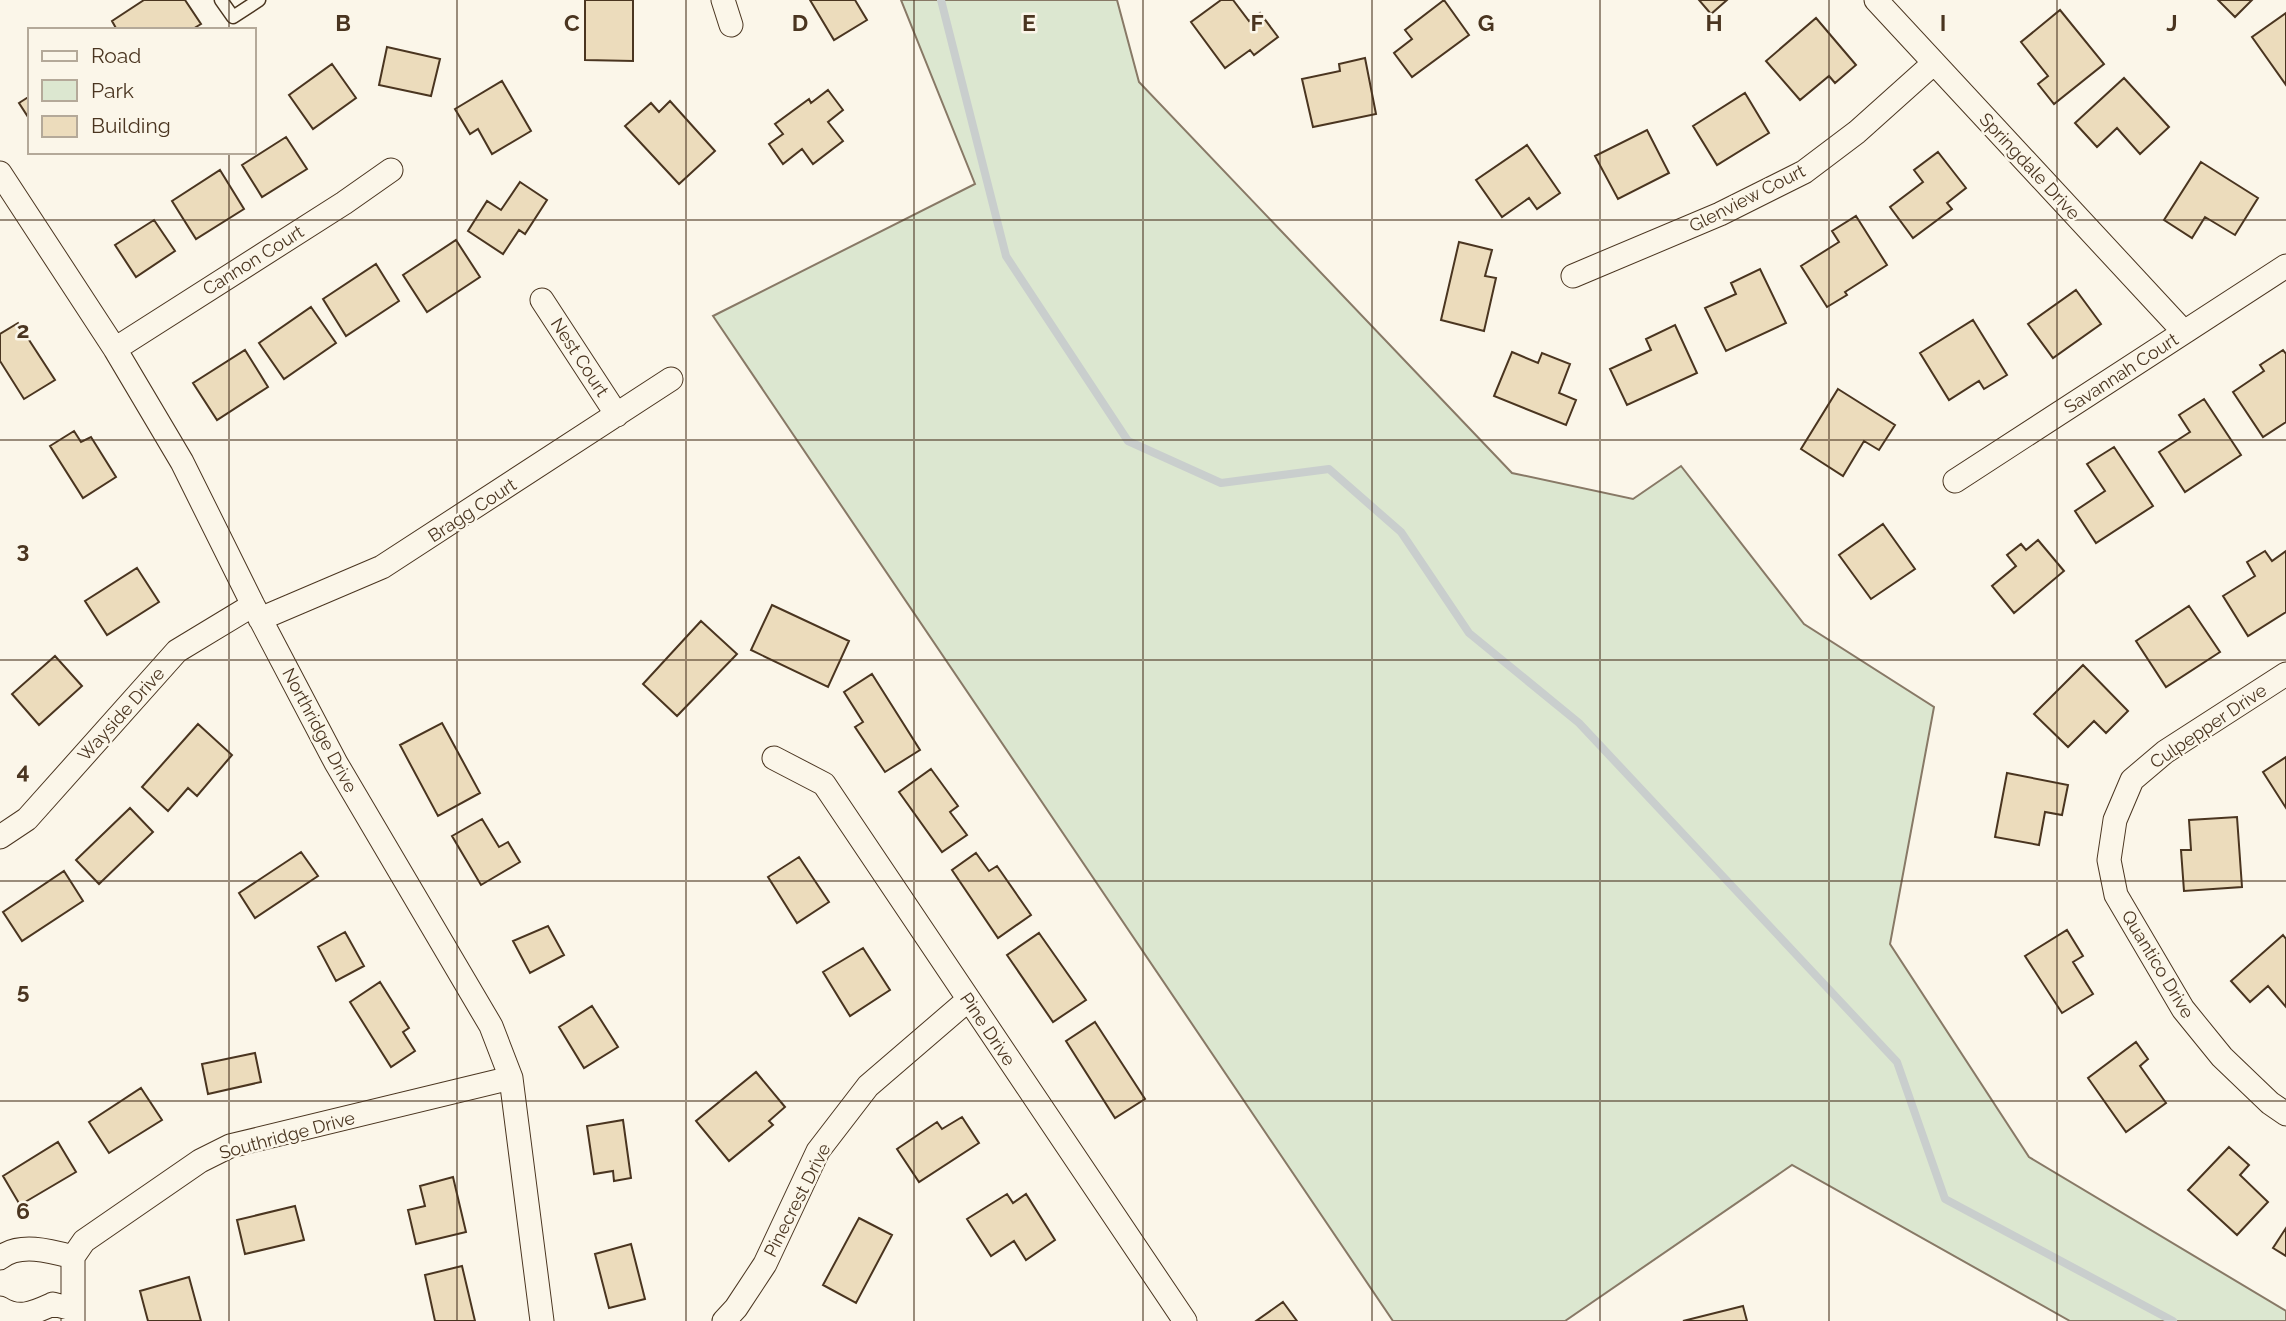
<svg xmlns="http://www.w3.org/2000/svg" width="2286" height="1321" viewBox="0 0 2286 1321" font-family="Raleway,sans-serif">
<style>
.green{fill:#dce7d0;stroke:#887966;stroke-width:2}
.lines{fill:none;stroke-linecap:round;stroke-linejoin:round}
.stream{stroke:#c9cecd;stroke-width:8}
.building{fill:#ecdcbc;stroke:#4a3520;stroke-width:2}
.service-casing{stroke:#4a3520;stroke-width:15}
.minor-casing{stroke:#4a3520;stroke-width:25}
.service{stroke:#fbf6e9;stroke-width:12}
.minor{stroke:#fbf6e9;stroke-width:23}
.grid{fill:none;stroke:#4a3520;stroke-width:2;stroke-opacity:0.55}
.labels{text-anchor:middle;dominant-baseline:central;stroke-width:5;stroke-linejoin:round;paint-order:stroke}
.street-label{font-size:18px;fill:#4a3520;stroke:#fbf6e9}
.grid-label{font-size:23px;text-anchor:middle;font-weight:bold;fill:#4a3520;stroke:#fbf6e9;stroke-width:5;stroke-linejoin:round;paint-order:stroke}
</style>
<rect width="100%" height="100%" fill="#fbf6e9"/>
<path class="green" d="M901 0H1117L1139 82 1512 473 1633 499 1681 466 1804 624 1934 707 1890 944 2029 1157 2286 1311V1321H2070L1792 1165 1565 1321H1393L713 316 975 184Z"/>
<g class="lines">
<path class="stream" d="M941 0 1006 256 1128 441 1221 483 1329 469 1401 532 1469 633 1579 723 1897 1062 1945 1199 2173 1321"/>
</g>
<path class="building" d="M144 0H185L201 24 191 30H117L112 21Z
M585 0H633V61L585 60Z
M810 0H855L867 20 834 40Z
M1221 0H1233L1249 21 1260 13 1278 37 1254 55 1250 50 1225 68 1191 22Z
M1444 0 1469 35 1412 77 1394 53 1412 39 1405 30Z
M1699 0H1727L1711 14Z
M2218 0H2252L2235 17Z
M2060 10 2104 64 2054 104 2038 84 2048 76 2021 42Z
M2286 13V85L2252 37Z
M1816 18 1856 65 1835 83 1829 76 1800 100 1766 61Z
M387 47 440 59 431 96 379 85Z
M1365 58 1376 114 1313 127 1302 79 1340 71 1339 64Z
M332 64 356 98 313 129 289 95Z
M2124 78 2169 127 2140 154 2117 128 2097 147 2075 123Z
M502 81 531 131 492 154 478 129 470 134 455 109Z
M828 90 843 110 828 122 843 141 813 164 802 149 783 164 769 144 783 134 775 124 809 99 811 103Z
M1745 93 1769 133 1717 165 1693 126Z
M30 96V120L19 103Z
M670 101 715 151 679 184 625 126 651 103 659 112Z
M1647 130 1669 173 1618 199 1595 156Z
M286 137 307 169 262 197 242 165Z
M1527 145 1560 193 1537 209 1529 198 1502 217 1476 180Z
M1938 152 1966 188 1947 203 1952 209 1913 238 1890 207 1923 182 1914 170Z
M2201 162 2258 198 2235 235 2205 217 2192 238 2164 220Z
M220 170 244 209 196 239 172 201Z
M520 182 547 200 525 234 519 230 503 254 468 231 487 201 501 210Z
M1856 216 1887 265 1845 292 1847 295 1827 307 1801 266 1839 242 1832 231Z
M154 220 175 251 136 277 115 245Z
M456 240 480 277 427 312 403 275Z
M1459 242 1492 250 1485 276 1496 278 1484 331 1441 320Z
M376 264 399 301 346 336 323 299Z
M1760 269 1786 323 1726 351 1705 308 1736 294 1731 283Z
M2076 290 2101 324 2053 358 2028 324Z
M311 307 336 343 284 379 259 343Z
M1973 320 2007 375 1984 389 1979 381 1949 400 1920 353Z
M18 323 55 380 24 399 0 361V334Z
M1675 325 1697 373 1627 405 1610 369 1651 350 1646 339Z
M245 350 268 387 217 420 193 383Z
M2283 350 2286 354V422L2263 437 2233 392 2264 371 2260 365Z
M1512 352 1538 363 1542 353 1570 364 1559 393 1576 400 1566 425 1494 396Z
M1838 389 1895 425 1879 450 1864 441 1843 476 1801 449Z
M2204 399 2241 455 2185 492 2159 452 2190 432 2179 415Z
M74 431 81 442 91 437 116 477 83 498 50 446Z
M2114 447 2153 506 2096 543 2075 511 2105 491 2087 464Z
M1883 524 1915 569 1871 599 1839 555Z
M2038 540 2064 571 2014 613 1992 586 2016 566 2007 555 2021 544 2026 550Z
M2265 551 2272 561 2286 551V612L2248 636 2223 596 2255 576 2247 562Z
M137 568 159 602 107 635 85 601Z
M772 605 849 641 828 687 751 650Z
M2189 606 2220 652 2166 687 2136 641Z
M701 621 737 654 677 716 643 684Z
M55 656 82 686 39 725 12 694Z
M2083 665 2128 711 2106 733 2094 721 2068 747 2034 714Z
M872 674 920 750 885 772 855 727 863 722 844 692Z
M442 723 480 793 438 816 400 745Z
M198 724 232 755 197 796 188 788 168 811 142 787Z
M2286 757V808L2263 772Z
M931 769 958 806 950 812 967 835 942 852 899 792Z
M2007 773 2068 785 2062 815 2045 812 2039 845 1995 837Z
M130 808 153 832 99 884 76 860Z
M2237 817 2242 887 2184 891 2181 850H2191L2189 820Z
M482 819 499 847 508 842 520 862 481 885 452 836Z
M301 852 318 876 255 918 239 893Z
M976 853 989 871 997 866 1031 915 998 938 952 870Z
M799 857 829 902 797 923 768 877Z
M64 871 83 901 22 941 3 912Z
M548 926 564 955 530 973 513 941Z
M2067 930 2083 956 2073 962 2093 994 2062 1013 2025 956Z
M345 932 364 966 336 981 318 947Z
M1039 933 1086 1000 1053 1022 1007 955Z
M2283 935 2286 939V1007L2268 986 2250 1002 2231 981Z
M863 948 890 990 850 1016 823 972Z
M380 982 409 1028 403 1032 415 1051 391 1067 350 1002Z
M592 1006 618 1047 584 1068 559 1027Z
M1095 1022 1145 1099 1115 1118 1066 1041Z
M2136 1042 2148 1059 2140 1066 2166 1103 2126 1132 2088 1078Z
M255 1053 261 1082 208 1094 202 1064Z
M756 1072 785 1107 769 1121 773 1125 729 1161 696 1121Z
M141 1088 162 1120 109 1153 89 1122Z
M962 1117 979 1143 919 1182 897 1149 937 1122 942 1129Z
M623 1120 631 1178 614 1181 613 1171 594 1174 587 1126Z
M58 1142 76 1172 20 1205 3 1176Z
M2229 1147 2249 1165 2240 1175 2268 1202 2237 1235 2188 1190Z
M453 1177 466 1232 416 1244 408 1210 425 1206 420 1186Z
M1007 1194 1013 1203 1026 1194 1055 1240 1026 1260 1014 1241 991 1256 967 1219Z
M295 1206 304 1240 245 1254 237 1220Z
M859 1218 892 1235 856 1303 823 1285Z
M2286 1228V1256L2273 1248Z
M631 1244 645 1299 609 1308 595 1254Z
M462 1266 475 1321H435L425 1275Z
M189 1277 201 1321H148L140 1291Z
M1283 1302 1297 1321H1256Z
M1743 1306 1747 1321H1683Z"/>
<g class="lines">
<g class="service-casing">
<path id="service" d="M221 0 233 17 259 0"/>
</g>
<g class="minor-casing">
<path id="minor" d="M723 0 731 25
M1876 0 2184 332
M0 173 115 349 182 462 253 605 336 763 491 1026 511 1078 542 1321
M1573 276 1720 214 1804 172 1857 132 1934 63
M542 300 617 415
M115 349 344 203 391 170
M1955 481 2286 266
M260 619 382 567 671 379
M2286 674 2165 752 2132 780 2115 820 2109 860 2116 895 2183 1009 2222 1057 2270 1103 2286 1114
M774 758 824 784 1185 1321
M0 837 27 819 177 651 253 605
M0 1258C19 1242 51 1251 73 1257
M0 1308C19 1320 33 1313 53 1304L72 1309
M73 1321V1257L84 1241 200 1161 230 1146 511 1078
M724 1321 736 1308 765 1264 818 1151 868 1086 968 1000"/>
</g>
<use href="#service" class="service"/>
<use href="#minor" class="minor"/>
</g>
<path class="grid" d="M229 0V30M457 0V1321M686 0V1321M914 0V1321M1143 0V1321M1372 0V1321M1600 0V1321M1829 0V1321M2057 0V1321M229 152V1321M0 220H2286M0 440H2286M0 660H2286M0 881H2286M0 1101H2286"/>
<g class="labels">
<g class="street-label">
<text transform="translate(2030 166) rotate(47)">Springdale Drive</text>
<text transform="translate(1747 198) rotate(-27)">Glenview Court</text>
<text transform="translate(253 260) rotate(-32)">Cannon Court</text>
<text transform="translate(580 357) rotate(57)">Nest Court</text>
<text transform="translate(2121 373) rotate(-33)">Savannah Court</text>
<text transform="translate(472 510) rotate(-33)">Bragg Court</text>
<text transform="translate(121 714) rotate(-48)">Wayside Drive</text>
<text transform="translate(2208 726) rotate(-34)">Culpepper Drive</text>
<text transform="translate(320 730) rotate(62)">Northridge Drive</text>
<text transform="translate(2158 964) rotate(59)">Quantico Drive</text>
<text transform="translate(988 1029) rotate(56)">Pine Drive</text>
<text transform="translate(287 1135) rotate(-15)">Southridge Drive</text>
<text transform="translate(797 1200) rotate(-63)">Pinecrest Drive</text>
</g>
</g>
<g class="grid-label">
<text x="343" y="31">B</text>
<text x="572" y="31">C</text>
<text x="800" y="31">D</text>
<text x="1029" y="31">E</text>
<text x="1257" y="31">F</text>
<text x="1486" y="31">G</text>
<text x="1714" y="31">H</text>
<text x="1943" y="31">I</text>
<text x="2172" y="31">J</text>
<text x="23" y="338">2</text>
<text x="23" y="558">3</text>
<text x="23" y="779">4</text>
<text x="23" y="999">5</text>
<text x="23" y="1219">6</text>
</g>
<rect x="28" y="28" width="228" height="126" fill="#fbf6e9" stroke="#b4a999" stroke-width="2"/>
<rect x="42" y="51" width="35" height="10" fill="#fbf6e9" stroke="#b4a999" stroke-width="2"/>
<text x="91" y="63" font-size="21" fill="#4a3520">Road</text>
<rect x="42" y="80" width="35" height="21" fill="#dce7d0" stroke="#b4a999" stroke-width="2"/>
<text x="91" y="98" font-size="21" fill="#4a3520">Park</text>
<rect x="42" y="116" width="35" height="21" fill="#ecdcbc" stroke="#b4a999" stroke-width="2"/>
<text x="91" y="133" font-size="21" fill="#4a3520">Building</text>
</svg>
